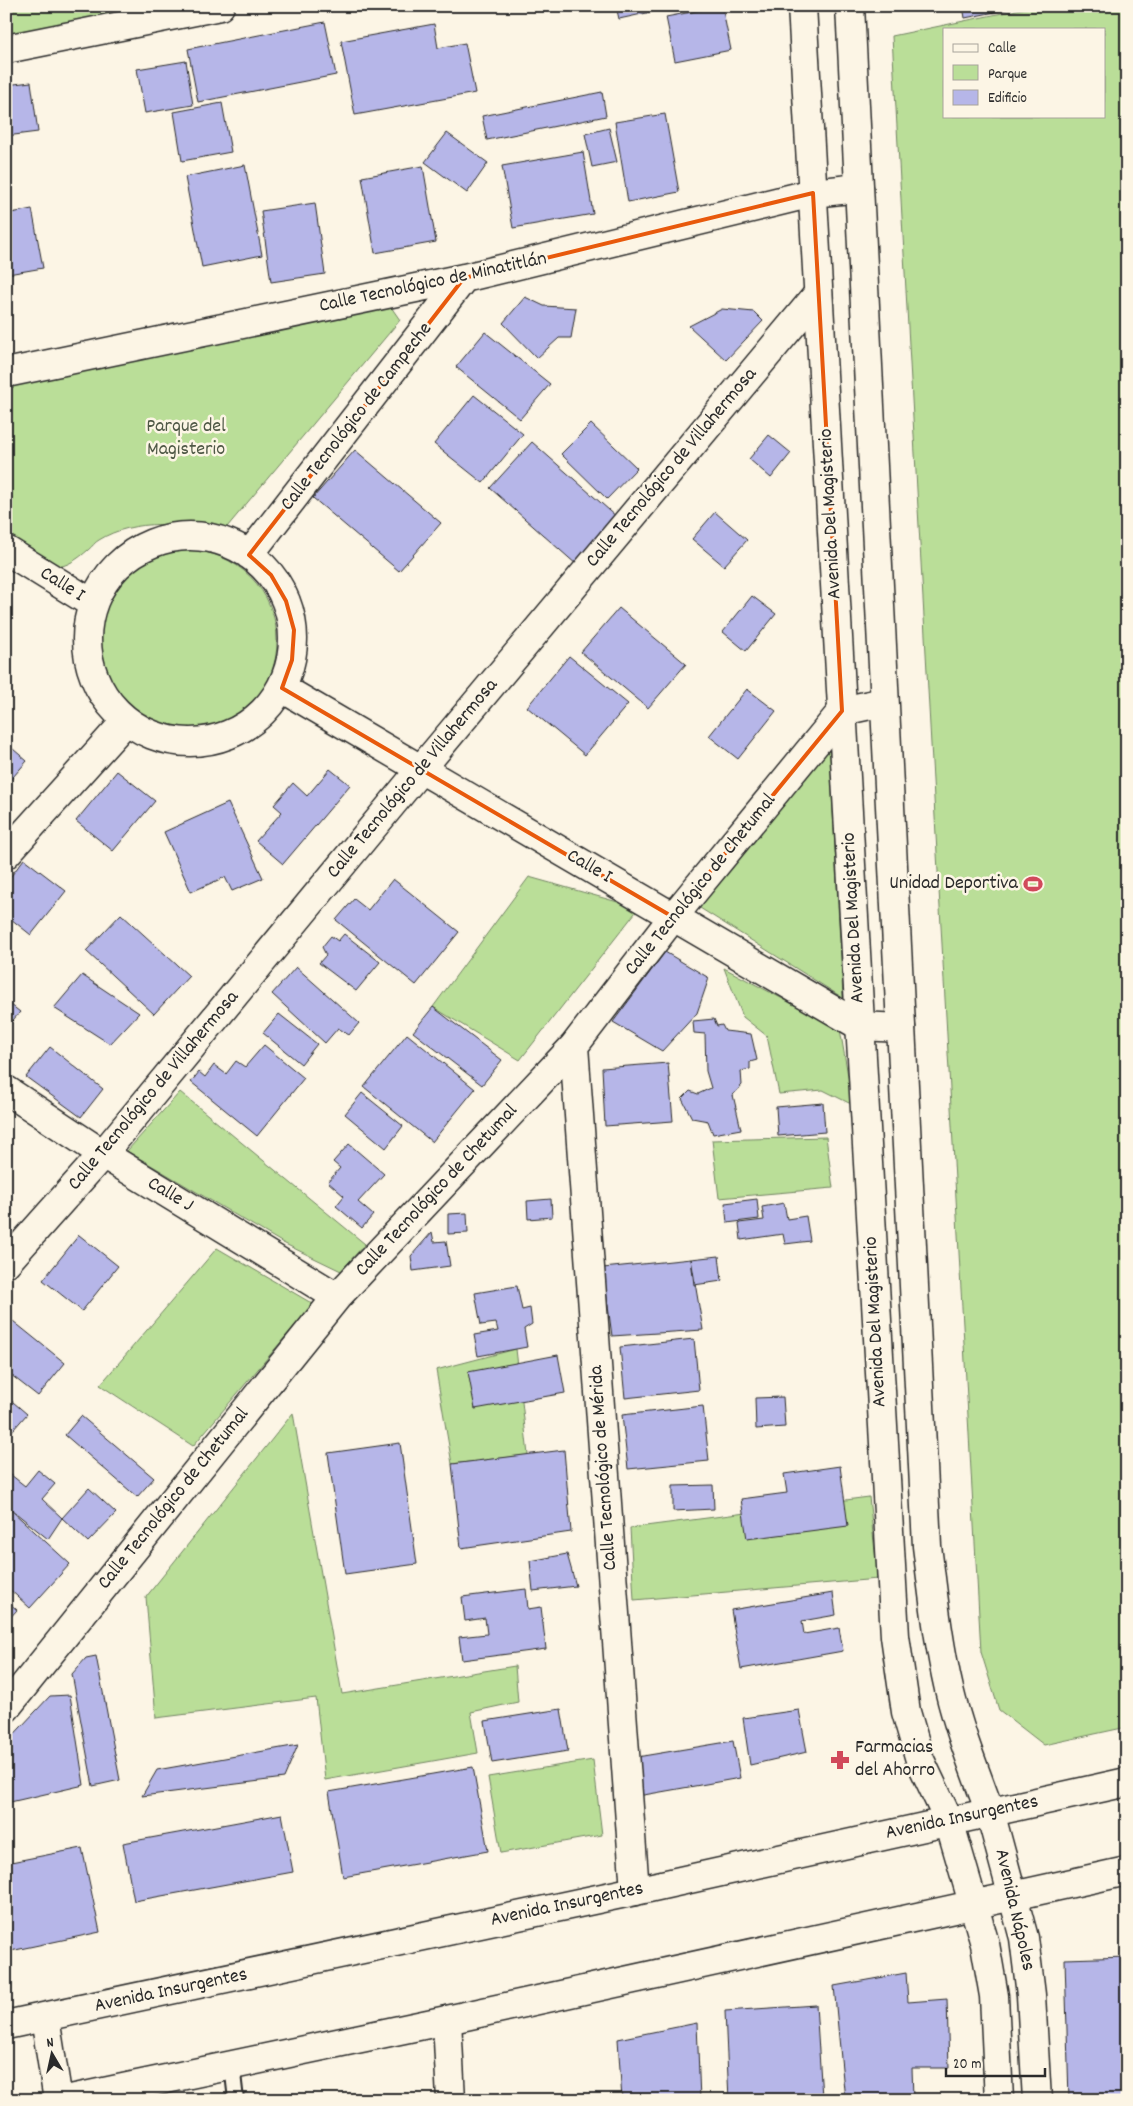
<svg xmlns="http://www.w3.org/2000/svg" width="1133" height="2106" viewBox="0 0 1133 2106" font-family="Dekko,sans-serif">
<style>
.green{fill:#bade98;stroke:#728462;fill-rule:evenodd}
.building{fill:#b6b6e8;stroke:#2b2b2b}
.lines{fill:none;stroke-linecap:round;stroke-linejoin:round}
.service-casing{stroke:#2b2b2b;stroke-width:18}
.minor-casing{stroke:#2b2b2b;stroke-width:31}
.tertiary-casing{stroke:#2b2b2b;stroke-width:31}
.secondary-casing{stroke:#2b2b2b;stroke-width:31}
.primary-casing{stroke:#2b2b2b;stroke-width:31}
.service{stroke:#fcf5e5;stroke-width:14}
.minor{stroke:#fcf5e5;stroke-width:28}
.tertiary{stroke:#fcf5e5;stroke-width:28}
.secondary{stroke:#fcf5e5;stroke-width:28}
.primary{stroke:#fcf5e5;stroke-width:28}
.marked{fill:none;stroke:#e8590c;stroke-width:4;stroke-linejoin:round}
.labels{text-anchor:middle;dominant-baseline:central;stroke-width:5;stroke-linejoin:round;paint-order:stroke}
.street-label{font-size:20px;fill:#2b2b2b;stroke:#fcf5e5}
.park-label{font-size:20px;fill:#4f5846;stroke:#fcf5e5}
.poi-label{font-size:20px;fill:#2b2b2b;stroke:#fcf5e5;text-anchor:end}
</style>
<rect width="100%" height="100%" fill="#fcf5e5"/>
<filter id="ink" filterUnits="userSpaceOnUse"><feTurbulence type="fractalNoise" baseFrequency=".02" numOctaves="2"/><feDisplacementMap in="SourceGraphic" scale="10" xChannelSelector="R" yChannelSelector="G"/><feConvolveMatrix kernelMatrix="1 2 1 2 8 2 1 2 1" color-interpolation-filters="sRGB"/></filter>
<g filter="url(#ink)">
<path class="green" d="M6 6H175L6 39Z
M1036 6H1127V1727L1044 1745 999 1710 981 1652 892 36ZM944 29H1104V116H944Z
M391 307 400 320 222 533C184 523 134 518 99 540 95 542 92 547 88 550 79 558 67 567 55 567 45 566 16 549 6 544V387Z
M95 641a91 91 0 1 1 182 0a91 91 0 1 1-182 0Z
M829 736 843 998 692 903Z
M529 877 639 908 520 1060 433 1007Z
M724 968 840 1029 853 1105 823 1090 779 1094 767 1036 743 1017Z
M180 1092 365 1244 341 1271 283 1243 127 1151Z
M826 1137 833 1188 719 1198 712 1140Z
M217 1248 313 1304 193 1446 100 1385Z
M516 1349 528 1455 452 1464 436 1370Z
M293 1413 342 1694 515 1666 518 1702 471 1712 478 1753 325 1780 316 1698 156 1718 146 1597Z
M869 1497 878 1579 634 1600 630 1528Z
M593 1760 602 1835 501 1853 488 1777Z"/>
<path class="building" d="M616 6H679L619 19Z
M722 6 731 50 675 61 666 17Z
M963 6H1025L965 18Z
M325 22 336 75 198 102 188 49Z
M434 24 438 48 465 43 475 93 355 115 341 41Z
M186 61 193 105 145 113 137 69Z
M31 82 38 132 6 136V85Z
M602 92 606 116 487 140 482 116Z
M222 103 231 152 182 161 174 112Z
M665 114 679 192 628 202 615 122Z
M609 128 617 162 592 167 585 134Z
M447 133 488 163 467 193 425 162Z
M583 152 593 214 513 228 502 166Z
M245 165 262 255 202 267 185 177Z
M423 166 436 242 375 253 362 177Z
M315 203 325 274 271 282 261 211Z
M32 209 43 268 8 274 6 262V214Z
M525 297 544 306 576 308 571 338H559L537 358 503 323Z
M722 309 754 312 763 321 726 360 689 326Z
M485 332 550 384 520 419 456 367Z
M474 395 523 434 483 483 434 444Z
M591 424 637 468 607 499 561 454Z
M769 435 791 453 771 478 749 459Z
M532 442 618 518 577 565 490 488Z
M355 450 441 523 399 571 313 498Z
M715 512 747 540 724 566 692 539Z
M752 596 776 614 746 651 723 632Z
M619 608 686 664 648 708 581 652Z
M569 656 628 704 585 755 527 707Z
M747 689 776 711 738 759 709 736Z
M6 743 27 761 6 785Z
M330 769 350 785 283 864 256 841 282 812 274 805 293 783 307 796Z
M117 771 155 801 113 851 76 821Z
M228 803 263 878 232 891 225 877 191 892 164 832Z
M24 859 66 891 31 935 6 915V879L8 880Z
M393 879 459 932 416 985 336 920 354 899 368 910Z
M121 914 189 976 154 1014 86 951Z
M344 934 380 962 356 991 319 963 326 955 322 947 331 936 338 941Z
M665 952 709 978 697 1013 662 1051 613 1022Z
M296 967 359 1023 349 1035 338 1028 325 1043 272 994Z
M82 975 139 1013 110 1044 54 1008Z
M6 1001 20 1012 6 1028Z
M433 1007 502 1060 482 1085 413 1032Z
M279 1014 317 1044 301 1064 263 1033Z
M714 1019 717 1026 722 1025 725 1031 751 1034 757 1060 750 1062V1069L741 1071 742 1085 733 1095 741 1129 713 1134 708 1121 692 1118 682 1099 690 1091 698 1094 711 1088 706 1071 705 1034 694 1033 693 1021Z
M407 1034 475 1089 432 1142 364 1087Z
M264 1045 304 1078 257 1136 191 1082 199 1072 205 1077 214 1065 226 1074 236 1061 245 1067Z
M50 1047 103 1089 81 1117 26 1077Z
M668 1063 673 1121 605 1126 602 1068Z
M362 1093 403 1126 386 1148 345 1114Z
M823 1103 825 1132 778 1136 776 1107Z
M349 1144 384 1174 358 1202 373 1215 362 1228 336 1206 344 1196 328 1182 340 1168 333 1162Z
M551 1199 552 1217 528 1219 527 1201Z
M757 1199 759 1219 727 1223 725 1203Z
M784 1203 787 1219 806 1216 810 1241 785 1244 783 1234 741 1240 739 1223 764 1220 762 1207Z
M467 1213 468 1233 448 1234V1214Z
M432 1232 434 1242 446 1241 450 1266 413 1271 411 1256Z
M79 1235 118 1266 82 1311 43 1280Z
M719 1256 722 1281 694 1285 691 1259Z
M691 1259 703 1330 612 1336 603 1268Z
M517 1286 522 1310 530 1308 532 1324 524 1329 527 1347 478 1356 474 1335 498 1331 496 1323 481 1325 475 1293Z
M13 1321 65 1363 38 1396 6 1371V1329Z
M694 1339 699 1390 625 1398 620 1347Z
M558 1355 565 1393 475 1409 468 1372Z
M6 1396 27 1414 6 1438Z
M783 1397 785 1427 756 1429 755 1398Z
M703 1406 709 1461 628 1469 622 1415Z
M81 1416 154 1478 137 1497 65 1435Z
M400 1443 417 1564 345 1574 328 1453Z
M564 1450 571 1532 461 1548 452 1464Z
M840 1466 848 1526 747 1539 741 1499 787 1493 784 1474Z
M38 1470 55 1484 42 1499 62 1518 48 1539 6 1505V1471L25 1486Z
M713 1485 714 1509 673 1511V1486Z
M89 1488 116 1513 88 1542 62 1518Z
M11 1510 70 1564 30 1608 6 1586V1515Z
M567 1554 576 1586 533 1591 530 1561Z
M526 1589 528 1609 541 1607 546 1649 462 1660 459 1637 487 1634 485 1618 465 1621 462 1597Z
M833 1593 836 1615 802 1621 804 1634 839 1628 843 1651 741 1669 731 1610Z
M6 1600 17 1610 6 1622Z
M96 1656 120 1780 93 1786 72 1674 86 1658Z
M70 1695 84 1785 6 1803V1743L50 1696Z
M561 1709 568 1751 492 1763 485 1721Z
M799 1710 807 1752 750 1765 743 1718Z
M733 1741 740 1778 638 1796 631 1758Z
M298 1745 284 1778 142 1796 157 1770Z
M473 1767 488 1851 343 1877 329 1792Z
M282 1814 293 1872 134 1901 123 1843Z
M82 1848 100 1932 6 1952V1863Z
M1127 1957V2100H1069L1065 1959Z
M906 1973 908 2002 947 1999 949 2068H912L913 2098 845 2100 834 1986Z
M816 2005 822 2097 803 2100H729L725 2011Z
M697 2023 700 2100H622L618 2039Z"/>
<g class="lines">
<g class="service-casing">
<path id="service" d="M232 2065 236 2100"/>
</g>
<g class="minor-casing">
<path id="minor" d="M6 49 220 6
M6 373 464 278 813 193 859 188
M87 639a103 103 0 1 1 206 0a103 103 0 1 1-206 0Z
M6 550 93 604
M249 555 464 278
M282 688 860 1026 901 1028
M6 854 126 721
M574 1046 635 1891
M6 1090 103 1154 337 1297
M6 1263 103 1154 421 769 818 294
M6 1708 337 1297 574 1046 673 917 842 711 884 702
M447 2020 451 2100"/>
</g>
<g class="tertiary-casing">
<path id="tertiary" d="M802 6 895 1636 906 1712 920 1760 949 1821
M850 6 927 1546C933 1593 938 1642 949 1689 959 1731 975 1771 990 1812"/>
</g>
<g class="secondary-casing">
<path id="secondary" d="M990 1812 1024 1938 1031 1995 1037 2100
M949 1821 985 1944 994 1996 999 2100"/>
</g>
<g class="primary-casing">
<path id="primary" d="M45 2018 58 2100
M6 2025 635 1891 1127 1782
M66 2100 447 2020 1127 1871"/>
</g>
<use href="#service" class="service"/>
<use href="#minor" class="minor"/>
<use href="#tertiary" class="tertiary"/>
<use href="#secondary" class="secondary"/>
<use href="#primary" class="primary"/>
</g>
</g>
<path class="marked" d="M813 193 842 711 673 917 282 688 292 660 294 630 286 601 271 575 249 555 464 278Z"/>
<defs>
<g id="stadium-bare" transform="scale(1.5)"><path d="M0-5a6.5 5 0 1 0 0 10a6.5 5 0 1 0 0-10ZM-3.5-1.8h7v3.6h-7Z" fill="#d1495b" stroke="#fcf5e5" stroke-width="2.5" paint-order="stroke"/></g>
<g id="pharmacy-bare" transform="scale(1.5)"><path d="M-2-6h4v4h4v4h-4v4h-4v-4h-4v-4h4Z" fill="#d1495b" stroke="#fcf5e5" stroke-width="2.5" paint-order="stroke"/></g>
</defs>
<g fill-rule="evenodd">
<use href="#stadium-bare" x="1033" y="884"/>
<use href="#pharmacy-bare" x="840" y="1760"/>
</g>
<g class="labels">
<g class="street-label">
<text transform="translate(433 283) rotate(-12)">Calle Tecnológico de Minatitlán</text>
<text transform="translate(357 417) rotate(-52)">Calle Tecnológico de Campeche</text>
<text transform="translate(672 468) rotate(-50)">Calle Tecnológico de Villahermosa</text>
<text transform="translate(831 514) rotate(-93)">Avenida Del Magisterio</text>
<text transform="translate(62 585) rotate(32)">Calle I</text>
<text transform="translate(413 779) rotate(-50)">Calle Tecnológico de Villahermosa</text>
<text transform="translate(589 867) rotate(30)">Calle I</text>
<text transform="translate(701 885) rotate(-51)">Calle Tecnológico de Chetumal</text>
<text transform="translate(854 918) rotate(-93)">Avenida Del Magisterio</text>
<text transform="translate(154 1091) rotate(-50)">Calle Tecnológico de Villahermosa</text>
<text transform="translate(437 1191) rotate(-47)">Calle Tecnológico de Chetumal</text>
<text transform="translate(170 1195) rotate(31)">Calle J</text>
<text transform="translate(876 1322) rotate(-93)">Avenida Del Magisterio</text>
<text transform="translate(604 1468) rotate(-94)">Calle Tecnológico de Mérida</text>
<text transform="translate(174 1499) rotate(-51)">Calle Tecnológico de Chetumal</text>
<text transform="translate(962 1818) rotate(-12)">Avenida Insurgentes</text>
<text transform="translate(567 1905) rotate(-12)">Avenida Insurgentes</text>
<text transform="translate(1014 1910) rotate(77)">Avenida Nápoles</text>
<text transform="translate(171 1991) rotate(-12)">Avenida Insurgentes</text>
</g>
<g class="park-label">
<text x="186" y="427">Parque del<tspan x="186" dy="23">Magisterio</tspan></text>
</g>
<g class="poi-label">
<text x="1018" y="884">Unidad Deportiva</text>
<text x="855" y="1748" text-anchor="start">Farmacias<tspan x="855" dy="23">del Ahorro</tspan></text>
</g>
</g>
<rect width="1133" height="2106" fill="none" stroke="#fcf5e5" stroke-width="25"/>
<rect x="12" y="12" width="1108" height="2081" fill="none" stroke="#2b2b2b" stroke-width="2" filter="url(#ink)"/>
<rect x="943" y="28" width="162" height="90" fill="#fcf5e5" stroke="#a8a49b"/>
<rect x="953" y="44" width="25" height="8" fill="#fcf5e5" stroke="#a8a49b"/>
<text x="988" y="52" font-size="15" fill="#2b2b2b">Calle</text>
<rect x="953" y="65" width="25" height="15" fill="#bade98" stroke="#a8a49b"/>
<text x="988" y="78" font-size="15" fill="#2b2b2b">Parque</text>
<rect x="953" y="90" width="25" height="15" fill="#b6b6e8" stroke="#a8a49b"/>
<text x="988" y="102" font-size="15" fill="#2b2b2b">Edificio</text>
<g transform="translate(52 2054) rotate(351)" stroke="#fcf5e5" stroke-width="4" paint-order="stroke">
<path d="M0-4L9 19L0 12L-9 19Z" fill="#2b2b2b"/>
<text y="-8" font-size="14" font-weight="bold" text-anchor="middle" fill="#2b2b2b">N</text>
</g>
<path d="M946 2068v8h99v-8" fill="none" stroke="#2b2b2b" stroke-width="2.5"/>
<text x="953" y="2068" font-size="15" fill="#2b2b2b" stroke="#fcf5e5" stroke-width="4" paint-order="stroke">20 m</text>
</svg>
